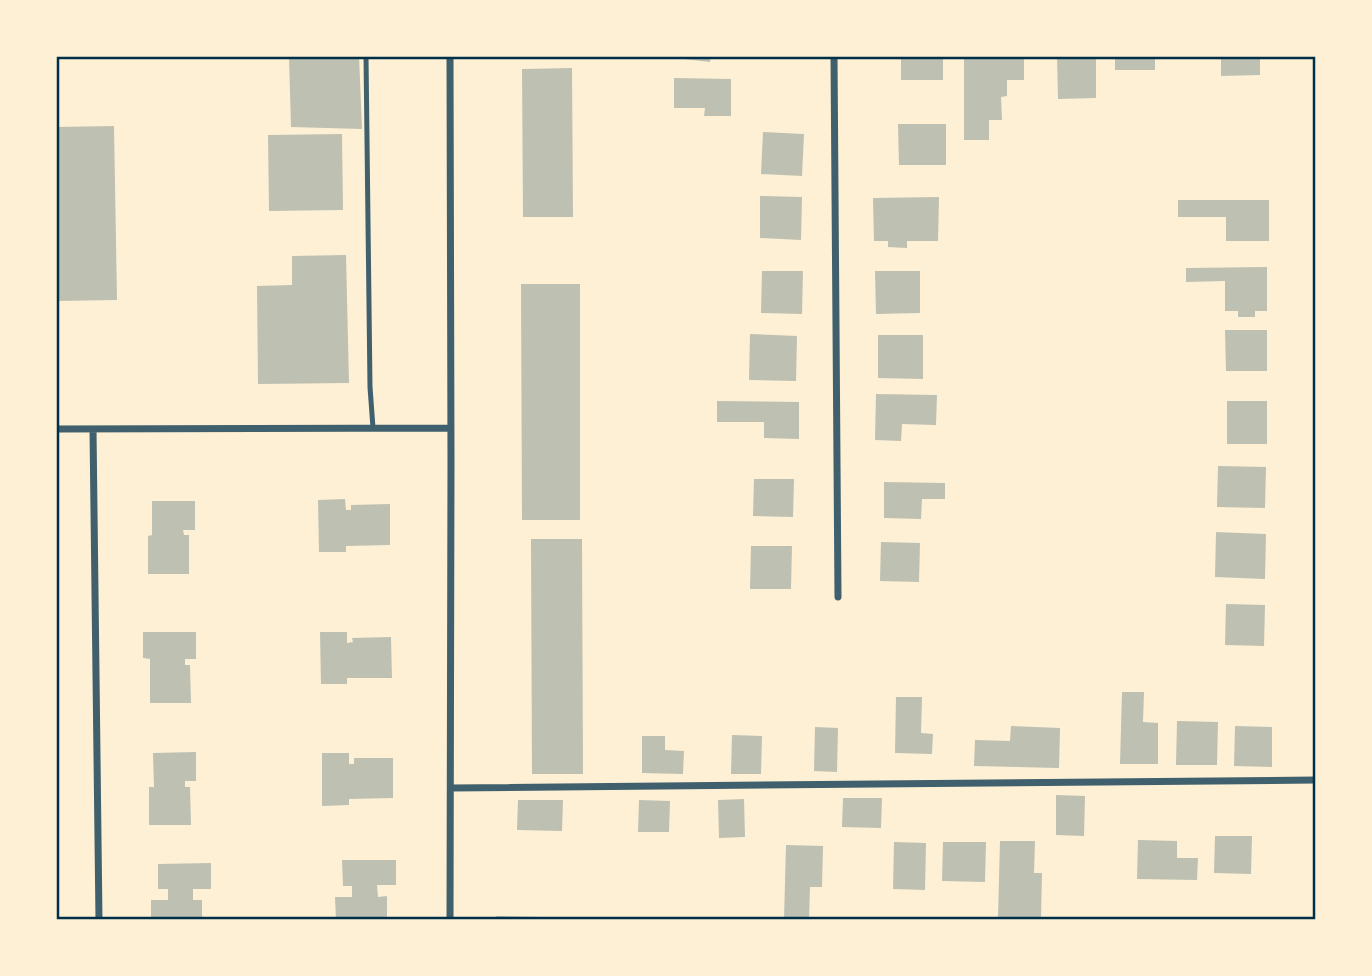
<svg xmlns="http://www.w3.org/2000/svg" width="1372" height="976" viewBox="0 0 1372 976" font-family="'Noto Sans',sans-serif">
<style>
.building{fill:#bec0b2}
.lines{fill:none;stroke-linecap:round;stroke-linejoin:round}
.service{stroke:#3f606c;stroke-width:5}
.minor{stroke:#3f606c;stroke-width:7}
.neatline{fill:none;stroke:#003049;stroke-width:2.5}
</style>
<rect width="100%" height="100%" fill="#fdf0d5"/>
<path class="building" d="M359 56 362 129 291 127 289 57Z
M675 56H711L710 62 675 58Z
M901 56H943V80H901Z
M964 56H1024V80H1007V96L1001 97 1002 120H989V140H964Z
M1057 56H1096V98L1058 99Z
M1115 56H1155V70H1115Z
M1221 56H1260V75L1221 76Z
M572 68 573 217H523L522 69Z
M674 78 731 79V116H704L705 108H674Z
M898 124H946V165H899Z
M114 126 117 300 56 301V127Z
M763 132 804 134 802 176 761 174Z
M342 134 343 210 269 211 268 135Z
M760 196 802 197 801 240 760 238Z
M939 197 938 241H907V248L888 247V241H874L873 198Z
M1178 200H1269V241H1226V217H1178Z
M346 255 349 383 258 384 257 286 292 285V256Z
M1267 267V311H1255V317H1238V311H1225V281L1186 282V268Z
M762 271H803L802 314 761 313Z
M875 271H920V313L876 314Z
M521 284H580V520H522Z
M1225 330H1267V371H1226Z
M750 334 797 336 796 381 749 380Z
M878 335H923V379L878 378Z
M876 394 937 395 936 425 902 424 901 441 875 440Z
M717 401 799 402V439L764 438V422H717Z
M1227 401H1267V444H1227Z
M1218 466 1266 467 1265 508 1217 507Z
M754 479H794L793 517 753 516Z
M884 482 945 483V499H922L921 519 884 518Z
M345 499 346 510H351V505L390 504V545L346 546V552H319L318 500Z
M152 501H195V530H183L184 535H189V574H148V536L152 535Z
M1216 532 1266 534 1265 579 1215 577Z
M531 539H582L583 774H532Z
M881 542 920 543 919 582 880 581Z
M751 546H792L791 589H750Z
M1226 604 1265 605 1264 646 1225 645Z
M143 632H196V659H185V665H190L191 703H150V659L143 658Z
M320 632H347V643L353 642 352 638 391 637 392 678H347V684H321Z
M1122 692H1144L1143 722 1158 723V764H1120Z
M896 697H922L921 733 933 734 932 754 895 753Z
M1177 721 1218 722 1217 765H1176Z
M1011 726 1060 728 1059 768 974 766 975 740 1010 741Z
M1235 726 1272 727V767L1234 766Z
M815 727 838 728 837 772 814 771Z
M732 735 762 736 761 774H731Z
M642 736H665V750L684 751 683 774 642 773Z
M196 752V781H185V787H190L191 825H149V787H154L153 753Z
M322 753H349V764H354V758H393V798L349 799V805L322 806Z
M1056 795 1085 796 1084 836 1056 835Z
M843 798H882L881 828 842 827Z
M744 799 745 837 719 838 718 800Z
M518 800H563L562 831 517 830Z
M639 800 670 801 669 832H638Z
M1215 836H1252L1251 874 1214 873Z
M1138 840 1177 841V858H1198L1197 880 1137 879Z
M1000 841H1035L1034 873H1042L1041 918 998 917Z
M894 842 926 843 925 890 893 889Z
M943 842H986L985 882 942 881Z
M786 845 823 846 822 887H810L809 920H784Z
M342 860H396V885H377L378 897 387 896V920H336L335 897H352V886H343Z
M211 863V889H193V900H202V920H151V900H168V889H158V864Z
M496 916 540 917V920H496Z"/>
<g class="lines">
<path class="service" d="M366 56 370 387 373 428"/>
<path class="minor" d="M834 56 838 597
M56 429 451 428
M93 429 99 920
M451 788 1316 780
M450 920 451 460 450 56"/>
</g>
<rect width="1372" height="976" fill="none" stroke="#fdf0d5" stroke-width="116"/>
<rect x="58" y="58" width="1256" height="860" class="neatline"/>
</svg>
